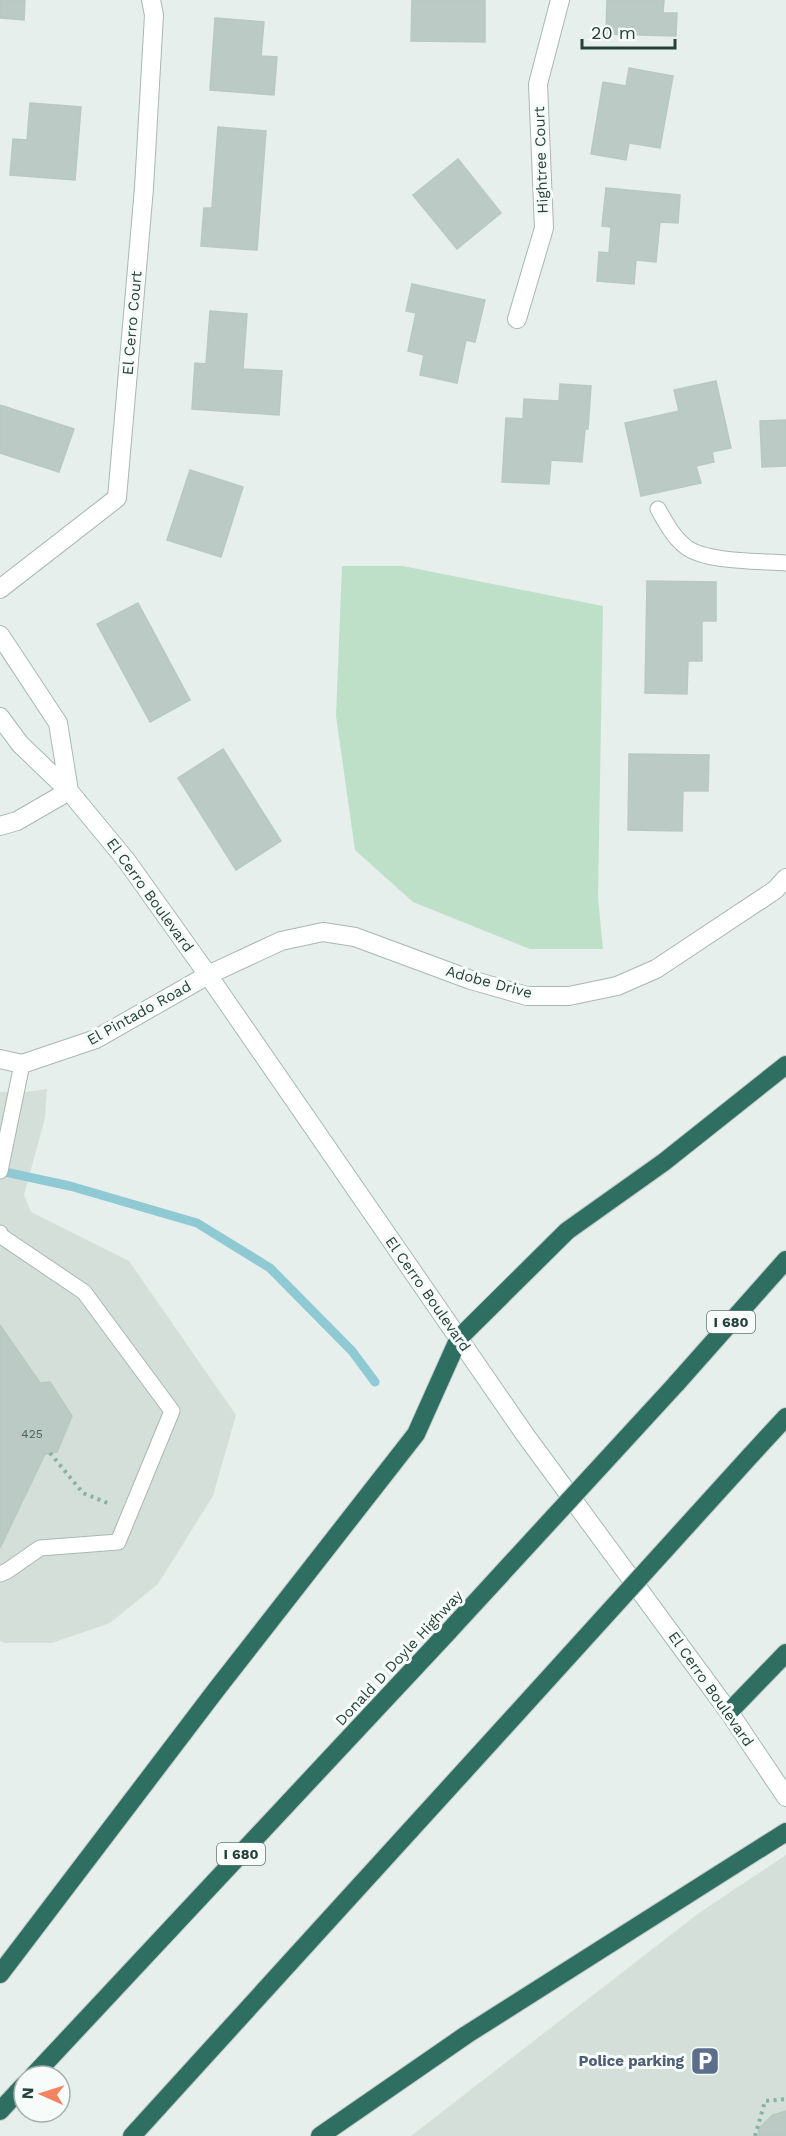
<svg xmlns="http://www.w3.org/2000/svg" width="786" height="2136" viewBox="0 0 786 2136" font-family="'Work Sans',sans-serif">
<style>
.built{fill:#d4dfda}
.green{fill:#bfe0c8}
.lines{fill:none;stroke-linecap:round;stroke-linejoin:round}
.stream{stroke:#8ec9d4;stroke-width:9}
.building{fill:#bbcac4;stroke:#b8c9c2;stroke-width:1.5}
.lane-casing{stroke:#a8b8b2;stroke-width:17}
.street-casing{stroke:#a8b8b2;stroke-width:20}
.secondary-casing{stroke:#a4bbb3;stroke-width:20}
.highway-casing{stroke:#c2cac8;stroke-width:20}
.path{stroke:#86b3a5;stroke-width:4;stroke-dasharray:3 4.5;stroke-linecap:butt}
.lane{stroke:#fff;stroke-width:15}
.street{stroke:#fff;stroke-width:18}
.secondary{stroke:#fff;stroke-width:18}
.highway{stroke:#2f6f62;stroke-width:18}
.highway-bridge-casing{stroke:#c2cac8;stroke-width:20;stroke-linecap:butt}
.highway-bridge{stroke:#2f6f62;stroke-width:18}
.labels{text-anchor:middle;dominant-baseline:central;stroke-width:6;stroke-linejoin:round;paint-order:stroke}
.number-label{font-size:12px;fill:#4a645c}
.shield{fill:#f7fbf9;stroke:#637a73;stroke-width:1.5}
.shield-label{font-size:14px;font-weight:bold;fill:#24423a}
.street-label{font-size:15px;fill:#24423a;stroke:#f7fbf9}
.service-label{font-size:15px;font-weight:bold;fill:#4e5e75;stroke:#f7fbf9;text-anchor:end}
</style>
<rect width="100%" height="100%" fill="#e6efeb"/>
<path class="built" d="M47 1089 45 1118 24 1195 31 1212 129 1261 236 1415 213 1496 158 1584 110 1623 52 1643H5L0 1641V1092H26Z
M786 1855V2136H411L699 1913Z"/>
<path class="green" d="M342 566H403L603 606 598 897 603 949H530L413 902 355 850 336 716Z"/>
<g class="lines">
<path class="stream" d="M0 1171 70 1186 197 1223 270 1268 352 1351 375 1382"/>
</g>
<path class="building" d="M0 0H25L24 20 0 18Z
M412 0H485V42L411 41Z
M607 0H664L663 13H677L676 36 606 34Z
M215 18 264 22 261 56 277 57 274 95 210 90Z
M629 68 673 76 660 148 629 143 626 160 591 154 603 82 626 86Z
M30 103 81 107 75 180 10 175 13 139 27 140Z
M218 127 266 131 257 250 201 246 204 208H212Z
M458 159 501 213 457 249 413 195Z
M606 188 680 195 678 223 660 222 656 262 636 260 634 284 597 281 599 252 609 253 611 227 602 226Z
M412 284 485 300 475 342 466 340 457 383 420 375 424 355 408 351 416 313 406 311Z
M210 311 247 314 243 369 282 371 279 415 192 409 195 363 206 364Z
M716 381 731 448 712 452 714 462 696 466 701 483 641 496 625 423 679 411 674 390Z
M560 384 591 386 588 429H585L582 462 551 460 549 484 502 482 506 418 523 419 524 399 559 401Z
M0 405 74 429 59 472 0 453Z
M786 420V466L762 467 760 421Z
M190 470 243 487 221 557 167 540Z
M647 581 716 582V621H702V661H688L687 694 645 693Z
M138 603 190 700 150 722 97 624Z
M223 749 281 841 236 870 178 778Z
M629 754 709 755 708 791H683L682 831 628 830Z
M0 1325 40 1383 50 1382 72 1416 57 1452 45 1454 0 1548Z
M786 2111V2136H759L758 2129 773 2115Z"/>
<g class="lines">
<g class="lane-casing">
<path id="lane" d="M658 509C666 523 673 537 686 547 705 562 760 561 786 563
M0 1171 22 1064
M0 1233 1 1236 84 1292 172 1411 118 1542 40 1548 7 1571 0 1574"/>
</g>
<g class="street-casing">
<path id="street" d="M517 319 544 228 538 84 560 0
M0 589 117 498 144 188 154 15 151 0
M0 826 17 821 69 791
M0 1059 22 1064 96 1039 208 975 281 941 323 932 355 937 471 980 527 996H569L617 986 656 969 775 890 786 878"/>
</g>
<g class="secondary-casing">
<path id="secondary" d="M0 635 58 723 69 791
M0 717 20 744 69 791 126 860 208 975 526 1436 729 1712 786 1797"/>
</g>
<g class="highway-casing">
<path id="highway" d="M676 1384 786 1260
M751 1455 786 1417
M729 1712 786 1653
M0 1974 216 1690 416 1434 459 1338 567 1231 664 1162 786 1065
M33 2076 449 1631
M0 2111 24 2085
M132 2136 517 1713
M320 2136 466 2035 786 1832"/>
</g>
<path class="path" d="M50 1453 83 1493 110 1504
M755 2136 765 2101 786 2099"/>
<use href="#lane" class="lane"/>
<use href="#street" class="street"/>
<use href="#secondary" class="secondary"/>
<use href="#highway" class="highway"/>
<g class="highway-bridge-casing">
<path id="highway-bridge" d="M449 1631 676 1384
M517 1713 751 1455"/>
</g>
<use href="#highway-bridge" class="highway-bridge"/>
</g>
<defs>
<g id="parking-square" transform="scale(1.5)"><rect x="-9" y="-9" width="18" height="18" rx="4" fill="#5c6f8a" stroke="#f7fbf9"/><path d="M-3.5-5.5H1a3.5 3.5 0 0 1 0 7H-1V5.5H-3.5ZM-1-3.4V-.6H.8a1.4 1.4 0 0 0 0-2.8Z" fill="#fff"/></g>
</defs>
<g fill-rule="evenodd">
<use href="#parking-square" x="705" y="2061"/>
</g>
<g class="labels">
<g class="number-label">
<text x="32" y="1434">425</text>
</g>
<g class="shield">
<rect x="707" y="1311" width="48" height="22" rx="4.5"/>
<rect x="217" y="1843" width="48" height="22" rx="4.5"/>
</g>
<g class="shield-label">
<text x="731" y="1322">I 680</text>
<text x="241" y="1854">I 680</text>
</g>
<g class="street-label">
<text transform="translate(541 160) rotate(-92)">Hightree Court</text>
<text transform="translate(132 323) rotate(-85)">El Cerro Court</text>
<text transform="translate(150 895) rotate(54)">El Cerro Boulevard</text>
<text transform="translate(489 982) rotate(15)">Adobe Drive</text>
<text transform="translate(139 1013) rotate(-29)">El Pintado Road</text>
<text transform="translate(428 1294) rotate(55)">El Cerro Boulevard</text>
<text transform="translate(399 1658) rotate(-47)">Donald D Doyle Highway</text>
<text transform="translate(711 1689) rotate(55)">El Cerro Boulevard</text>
</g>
<g class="service-label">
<text x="684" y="2061">Police parking</text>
</g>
</g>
<g transform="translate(42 2094) rotate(273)"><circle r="28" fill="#f7fbf9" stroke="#a3b1ad" stroke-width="1.5"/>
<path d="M0-4.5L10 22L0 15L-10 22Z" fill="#f4845f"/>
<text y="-9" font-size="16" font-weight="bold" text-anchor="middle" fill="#24423a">N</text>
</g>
<path d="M582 39v9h93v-9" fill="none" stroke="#24423a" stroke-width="3"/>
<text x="591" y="39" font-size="18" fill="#24423a" stroke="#f7fbf9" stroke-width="4.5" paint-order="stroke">20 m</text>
</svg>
